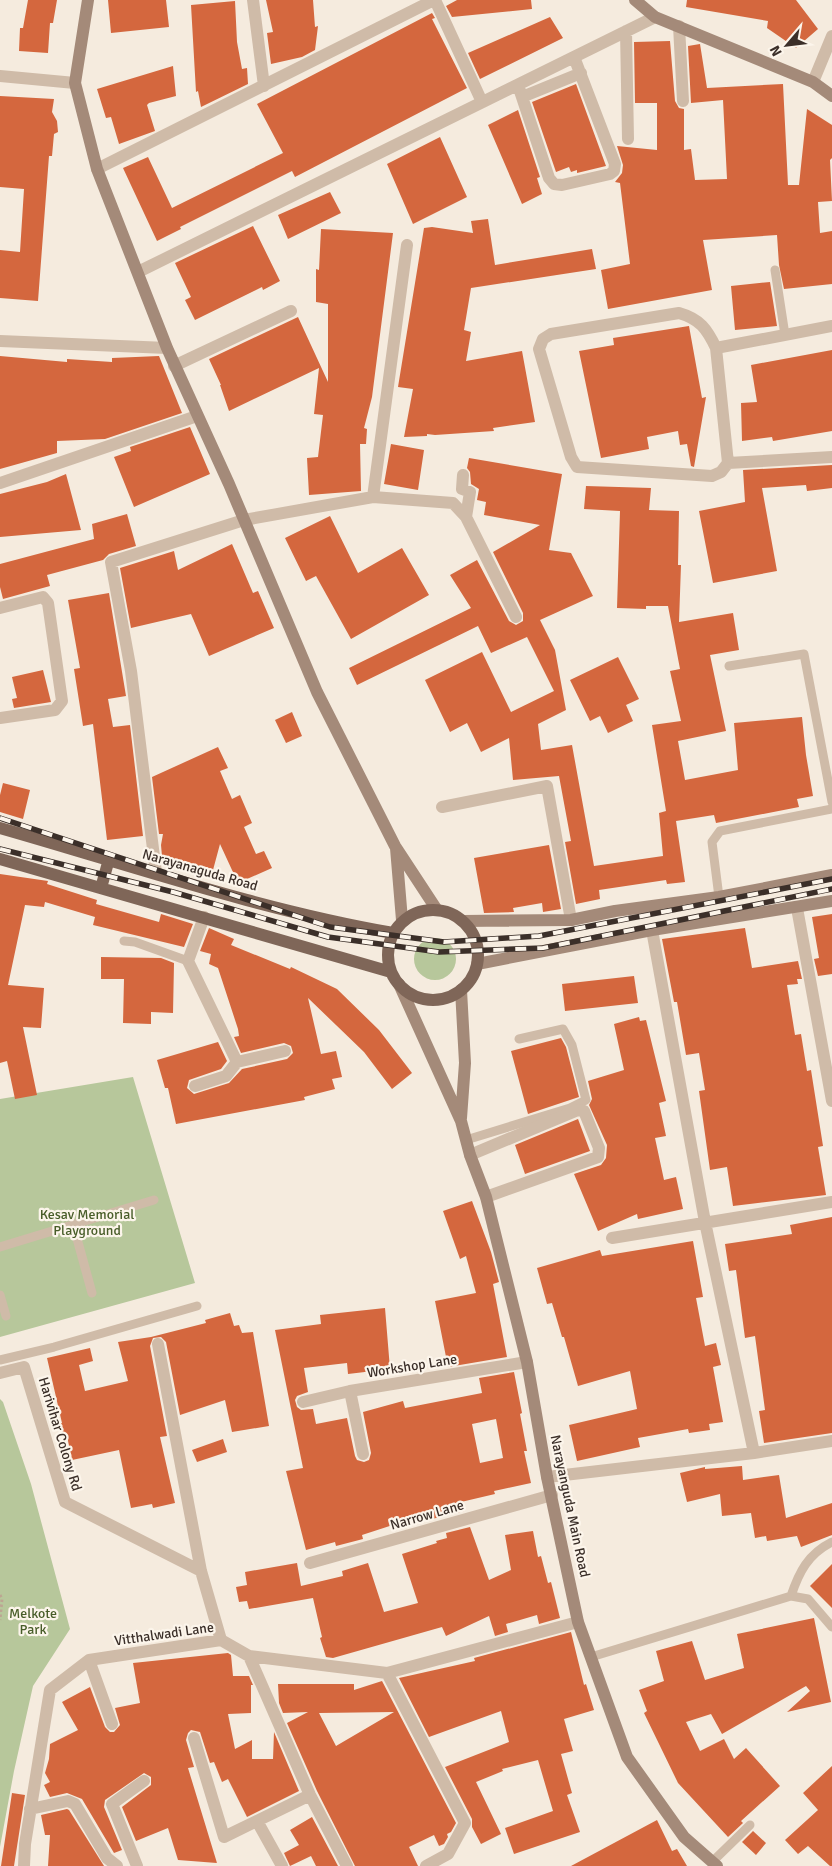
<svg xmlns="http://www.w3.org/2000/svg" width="832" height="1866" viewBox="0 0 832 1866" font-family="Signika,sans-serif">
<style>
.green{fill:#b7c79b}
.building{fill:#d4673e;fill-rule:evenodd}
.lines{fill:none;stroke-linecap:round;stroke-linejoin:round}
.path{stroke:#bca592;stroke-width:3;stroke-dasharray:2.5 2.5;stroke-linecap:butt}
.lane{stroke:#cfbba8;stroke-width:9}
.street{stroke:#cfbba8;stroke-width:12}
.secondary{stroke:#a48a79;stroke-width:12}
.primary{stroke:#7f6658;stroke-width:12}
.rail-casing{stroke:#3b2f29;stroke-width:5.5}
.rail{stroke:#fcf5eb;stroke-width:4;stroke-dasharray:11;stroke-linecap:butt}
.labels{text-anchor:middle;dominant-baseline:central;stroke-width:4.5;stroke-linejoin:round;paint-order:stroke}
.street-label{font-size:14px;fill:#3b2f29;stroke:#fcf5eb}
.park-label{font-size:14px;fill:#485d29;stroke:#fcf5eb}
</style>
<rect width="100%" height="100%" fill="#f5ebde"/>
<path class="green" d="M414 959a21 21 0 1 1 42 0a21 21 0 1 1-42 0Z
M133 1077 195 1283 0 1337V1099Z
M0 1399 3 1402 31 1484 70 1629 33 1686 14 1771 0 1847Z"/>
<path class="building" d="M28 0H57L53 23H50L48 53 19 51 20 28H23Z
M108 0H166L169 27 111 33Z
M266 0H313L315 27 318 26 315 50 302 57 271 64 267 33 273 32Z
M457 0H531L532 9 452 17 446 6Z
M687 0H796L818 29 796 48 767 28 768 21 686 7Z
M235 1 237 42 242 69 247 68 248 84 201 107 198 91 196 92 191 5Z
M432 13 435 18 432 19 467 88 295 177 292 171 180 227 181 229 157 241 123 168 148 157 172 208 283 153 257 104Z
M550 17 563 38 480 79 468 53Z
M670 41 675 101 679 108 684 109V150L691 149 695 180 727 179 723 100 691 103 688 46 700 44 707 88 783 84 788 185H799L807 109 832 125V158L830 160 832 201 818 202 820 233 832 231V284L784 289 779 265 777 235 703 240 712 290 608 309 601 270 630 264 620 183 615 182 622 173 623 165 617 146 657 150V103H635L634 42Z
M173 66 176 96 149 103 147 105 155 131 119 144 111 117 106 118 97 89Z
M576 84 606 166 577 173V170L571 172 569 167 556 172 532 102Z
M0 96 54 99 52 112 57 121 58 132 54 134 52 156H49L38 301 0 298V250L20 252 24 189 0 187Z
M518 110 540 177 537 178 542 194 522 204 488 125Z
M440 137 467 197 413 224 387 164Z
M330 192 341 213 288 239 278 215Z
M488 219 495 265 592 249 596 269 471 288 464 330 471 332 466 361 522 351 535 422 493 428 494 431 435 435 427 434V436L404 437 413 389 398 387 424 228 432 227 473 233 471 221Z
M253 226 280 281 263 290 262 287 195 320 185 300 191 297 175 263Z
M321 229 393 233 372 397 364 428 367 429 366 444H360L361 491 309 495 307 458 318 457 323 415 314 414 319 368 229 411 220 385H221L209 359 298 317 328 382V304L316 302V269L319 270Z
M770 282 777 326 735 330 731 286Z
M689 326 702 398 706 397 694 467 691 466 687 444 680 445 678 431 647 437 649 449 601 458 579 351 614 345 613 338Z
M832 350V431L773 441 772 437 742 441 741 403 757 402 751 365Z
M0 356 67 362V359L112 362V358L159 356 182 413 105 439 57 441V453L0 469Z
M190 427 210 474 134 507 114 457 131 451 130 447Z
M391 444 424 450 418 490 384 484Z
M469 458 562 474 549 550 571 553 593 596 540 620 555 650 566 710 538 724 541 750 572 745 594 866 663 856 659 813 666 811 652 725 681 721 670 671 680 669 668 606H646V609L617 608 620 511 584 509 586 486 651 488 649 510 679 511 678 565H681L679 622 733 613 739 650 710 655 726 731 678 741 685 780 738 770 734 723 802 717 806 755 813 796 797 799 799 807 716 823 714 815 676 821 685 882 667 884 666 880 599 890 600 899 576 904 565 842 571 841 559 776 513 780 509 738 481 752 467 723 450 732 425 680 482 652 511 712 554 691 527 637 491 653 478 626 357 685 349 668 471 608 450 575 477 560 509 621 516 625 523 621V613L493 552 540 525 484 515 486 502 477 500 479 489 471 484 470 472 467 468Z
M832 465V488L807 491 806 485 762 488 777 571 713 583 699 511 745 502 743 470Z
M66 474 81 530 0 537V494L47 482Z
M127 514 136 546 109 554 103 560 47 575 50 586 3 599 0 587V564L94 539 92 524Z
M330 516 358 573 402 548 429 595 351 639 316 576 306 581 285 538Z
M232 544 253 593 258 591 274 628 209 656 191 614 131 628 120 568 174 551 178 570Z
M109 593 126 696 108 699 113 727 130 725 143 836 107 840 93 724 83 726 74 669 80 668 68 600Z
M618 657 639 699 626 705 633 721 608 733 600 716 590 721 570 680Z
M43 670 51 702 14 708 12 699 17 698 12 677Z
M292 712 302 736 286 743 275 720Z
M218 747 228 768 220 771 232 799 240 795 252 823 244 827 256 854 264 851 272 868 238 883 220 844 213 870 162 856 161 845 163 834H159L152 777Z
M3 783 30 790 23 819 0 812V795Z
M549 845 561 909 543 912 542 903 513 908 514 912 484 913 474 858Z
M0 874 48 881 47 884 97 900 96 904 159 922 161 914 193 924 184 947 93 925 95 917 45 902 44 907 25 905 8 985 44 988 41 1028 23 1027 37 1095 15 1099 7 1061 0 1063Z
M832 914V974L818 976 814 959 819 958 812 917Z
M209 928 234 939 231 945 290 969 291 967 337 989 379 1030 412 1073 392 1089 364 1052 308 998 321 1054 336 1051 342 1077 332 1079 335 1089 304 1097 305 1100 176 1124 168 1088H165L157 1060 218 1042 227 1061 221 1069 189 1080 187 1088 194 1094 229 1083 242 1069 287 1059 293 1053 291 1046 284 1043 241 1053 234 1037 239 1036 238 1029 218 968 209 964 211 954 200 951Z
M745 928 752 968 798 961 802 979H797L798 984 787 985 795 1035 801 1034 807 1071 811 1070 823 1146 818 1147 826 1195 733 1206 727 1167 710 1170 699 1091 705 1090 699 1053 686 1055 677 1002H674L662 939Z
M101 957 161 958 174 963 173 1013 151 1012V1024L123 1023 124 979H101Z
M634 976 638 1003 565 1011 562 984Z
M639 1017 640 1021 646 1020 666 1101 659 1103 666 1136 655 1138 664 1180 676 1177 683 1209 638 1219 637 1214 598 1231 574 1174 601 1165 606 1158 607 1145 589 1105 592 1099 588 1081 624 1070 614 1024Z
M561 1038 566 1047 579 1097 528 1114 511 1051Z
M578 1119 590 1151 525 1174 515 1145Z
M472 1201 491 1252 499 1282 493 1284 507 1357 448 1367 435 1301 476 1293 466 1256 460 1259 443 1211Z
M832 1217V1433L764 1443 759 1411 765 1410 755 1336 745 1338 736 1270 729 1271 725 1244 792 1234 790 1225Z
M693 1241 703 1297 696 1298 705 1346 716 1343 721 1365 713 1367 723 1422 709 1424 710 1430 689 1433 688 1429 638 1438 640 1447 577 1461 569 1425 637 1409 630 1371 578 1386 564 1337H562L552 1303 547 1304 537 1268 600 1250 602 1256Z
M385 1308 390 1369 348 1374 347 1363 304 1368 308 1392 297 1396 295 1400 297 1407 301 1410 313 1409 316 1424 347 1418 355 1456 357 1460 364 1462 369 1460 371 1453 363 1412 403 1401 405 1408 482 1393 479 1378 514 1372 522 1413 520 1414 527 1451H524L531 1483 494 1491 495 1494 461 1502 464 1511 428 1520 427 1516 404 1526 402 1522 362 1535 363 1539 336 1546 335 1542 306 1550 286 1471 303 1468 275 1330 321 1324 320 1315ZM496 1419 503 1458 480 1463 472 1424Z
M230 1313 234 1326 239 1325 242 1333 253 1332 269 1426 232 1432 225 1400 180 1415 166 1342 161 1337 153 1338 150 1346 167 1436 160 1437 175 1503 153 1508 152 1504 131 1508 119 1450 72 1460 67 1436 63 1437 60 1424 62 1423 47 1358 90 1348 93 1361 79 1365 85 1391 128 1381 118 1342 151 1337 206 1323 205 1320Z
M223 1439 227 1452 197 1462 192 1450Z
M742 1466 743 1480 779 1475 786 1518 832 1503V1535L801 1547 797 1536 767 1541 766 1536 755 1538 751 1513 722 1516 720 1494 687 1502 680 1473 705 1467V1469Z
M470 1527 489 1580 511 1570 505 1535 533 1531 538 1557 541 1556 548 1583 551 1582 560 1618 539 1624 537 1615 506 1624 508 1632 495 1636 489 1616 446 1636 442 1627 333 1658 326 1657 320 1638 322 1637 313 1598 249 1609 247 1601 239 1602 236 1587 247 1585 245 1572 297 1563 301 1586 343 1576 342 1571 368 1563 384 1612 418 1603 402 1554 437 1543 436 1541 447 1538 446 1533Z
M832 1564V1608L810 1586Z
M814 1618 831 1702 787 1712 810 1691 806 1686 722 1734 711 1714 686 1722 700 1751 724 1739 734 1759 746 1748 780 1786 741 1821 743 1823 728 1837 678 1783 644 1713 647 1711 639 1690 664 1681 656 1651 692 1641 705 1680 744 1668 737 1634Z
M571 1632 584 1685 586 1684 594 1710 564 1719 573 1751 561 1754 572 1793 567 1795 580 1832 514 1854 505 1828 553 1811 538 1760 502 1769 503 1771 476 1782 501 1834 481 1844 472 1827V1819L445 1767 509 1742 501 1711 429 1737 399 1678 475 1661 474 1658Z
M228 1653 231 1655 233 1676H249L253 1685H251V1713L228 1714 235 1749 252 1740V1759H273L274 1732 299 1791 247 1817 228 1779 222 1782 214 1762 210 1763 200 1732 191 1730 188 1733 186 1740 194 1767 188 1768 217 1863 178 1860 168 1828 136 1841 122 1807 151 1785V1777L144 1773 105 1800 104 1807 122 1850 114 1853 82 1799 67 1793 50 1797 44 1785 50 1782 45 1773 49 1759 50 1744 78 1730 62 1702 90 1687 105 1727 110 1732H114L120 1725 115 1708 140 1703 133 1663Z
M382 1681 456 1823 451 1832 447 1834 448 1837 444 1844 439 1846 434 1835 409 1847 418 1866H355L317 1791 287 1723 308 1712 283 1713 279 1703 278 1684H354V1690ZM394 1712 336 1746 319 1713Z
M832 1766V1866H830L808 1846 798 1854 785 1840 818 1810 803 1793Z
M12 1793 25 1795 14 1866H1Z
M67 1809 69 1810 104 1866H48L50 1835H45L41 1815Z
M312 1817 338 1866H316L311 1856 290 1866 284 1853 299 1845 290 1830Z
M657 1820 672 1851 677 1849 687 1866H571Z
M753 1831 766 1843 756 1855 742 1842Z"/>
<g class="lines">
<path class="path" d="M0 1595 2 1599 0 1620"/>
<path class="lane" d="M775 270 785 335
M729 666 804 654 832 802
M719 897 712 842 720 831 832 809
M124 941 135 942 188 961
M466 1140 570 1108 586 1100 572 1045 563 1029 519 1039
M73 1224 92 1293
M0 1247 154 1200
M0 1295 6 1316
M0 1360 54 1347 197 1306
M791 1596C799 1572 808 1554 832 1542
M591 1657 791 1596 808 1599 832 1627
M712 1862 750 1825"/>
<path class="street" d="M253 0 264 86
M435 0 482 102
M679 26 683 101
M626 31 628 139
M0 76 75 83
M813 82 832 36
M518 85 549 178 554 184 562 185 610 174 614 171 615 164 574 57
M522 97 581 73
M97 169 434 0
M138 272 655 17
M832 326 716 348C707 329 700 319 679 313L551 334 543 339 539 349 571 457 577 467 712 476 721 472 728 463 832 457
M0 341 167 348
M716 348 728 463
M174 366 291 311
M463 475 462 489 470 492 466 517
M0 483 197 416
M373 497 407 245
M0 608 43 597 48 603 62 701 55 710 0 718
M442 807 547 786 571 920
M156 873 131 671 111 562 244 520 373 497 453 503 466 517 516 617
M797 908 832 1101
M204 917 188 961 237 1062 285 1051
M652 930 705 1222 754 1453
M195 1086 226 1076 237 1062
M470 1155 578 1110 584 1111 599 1148 598 1157 486 1197
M612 1238 832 1202
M158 1344 201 1571 221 1640
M0 1373 24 1367 65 1502 201 1571
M350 1391 363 1454
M303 1402 350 1391 527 1362
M547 1477 754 1453 832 1441
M310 1563 552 1495
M249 1656 310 1795 347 1866
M89 1660 112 1724
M387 1673 465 1823 448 1854 426 1866
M194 1738 224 1837 310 1795
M30 1809 68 1801 75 1804 107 1858 117 1866
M257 1821 282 1866
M24 1866 25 1844 50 1690 89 1660 221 1640 249 1656 387 1673 578 1622
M137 1866 112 1804 144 1781"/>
<path class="secondary" d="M88 0 75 83 97 169 167 348 229 484 317 692 395 846 437 910
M635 0 655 17 813 82 832 96
M396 848 402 920
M463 921 571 920 615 911 719 897 832 875
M477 964 652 930 832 901
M399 984 461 1121 470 1155 486 1197 527 1362 547 1477 578 1622 627 1757 684 1837 717 1866
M461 1118 465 1063 461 990"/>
<path class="primary" d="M0 828C130 865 260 910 393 933
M0 859 391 972
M101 888 109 859
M388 955a45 45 0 1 1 90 0a45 45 0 1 1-90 0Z"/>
<g class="rail-casing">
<path id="rail" d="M0 818 330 927 444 942 539 936 832 879
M0 849 173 892 328 937 439 952 543 948 832 889"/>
</g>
<use href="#rail" class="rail"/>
</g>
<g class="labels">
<g class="street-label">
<text transform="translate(200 870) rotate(16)">Narayanaguda Road</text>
<text transform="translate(412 1366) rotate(-9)">Workshop Lane</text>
<text transform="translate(60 1434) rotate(73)">Harivihar Colony Rd</text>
<text transform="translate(570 1506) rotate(78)">Narayanguda Main Road</text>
<text transform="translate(427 1515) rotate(-16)">Narrow Lane</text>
<text transform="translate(164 1634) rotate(-8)">Vitthalwadi Lane</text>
</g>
<g class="park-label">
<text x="87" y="1214">Kesav Memorial<tspan x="87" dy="16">Playground</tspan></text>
<text x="33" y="1613">Melkote<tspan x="33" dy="16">Park</tspan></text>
</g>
</g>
<g transform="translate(787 45) rotate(242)" stroke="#fcf5eb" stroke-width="4" paint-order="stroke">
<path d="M0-4L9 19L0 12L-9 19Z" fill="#3b2f29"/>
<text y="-8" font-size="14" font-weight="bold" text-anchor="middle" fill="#3b2f29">N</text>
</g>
</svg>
